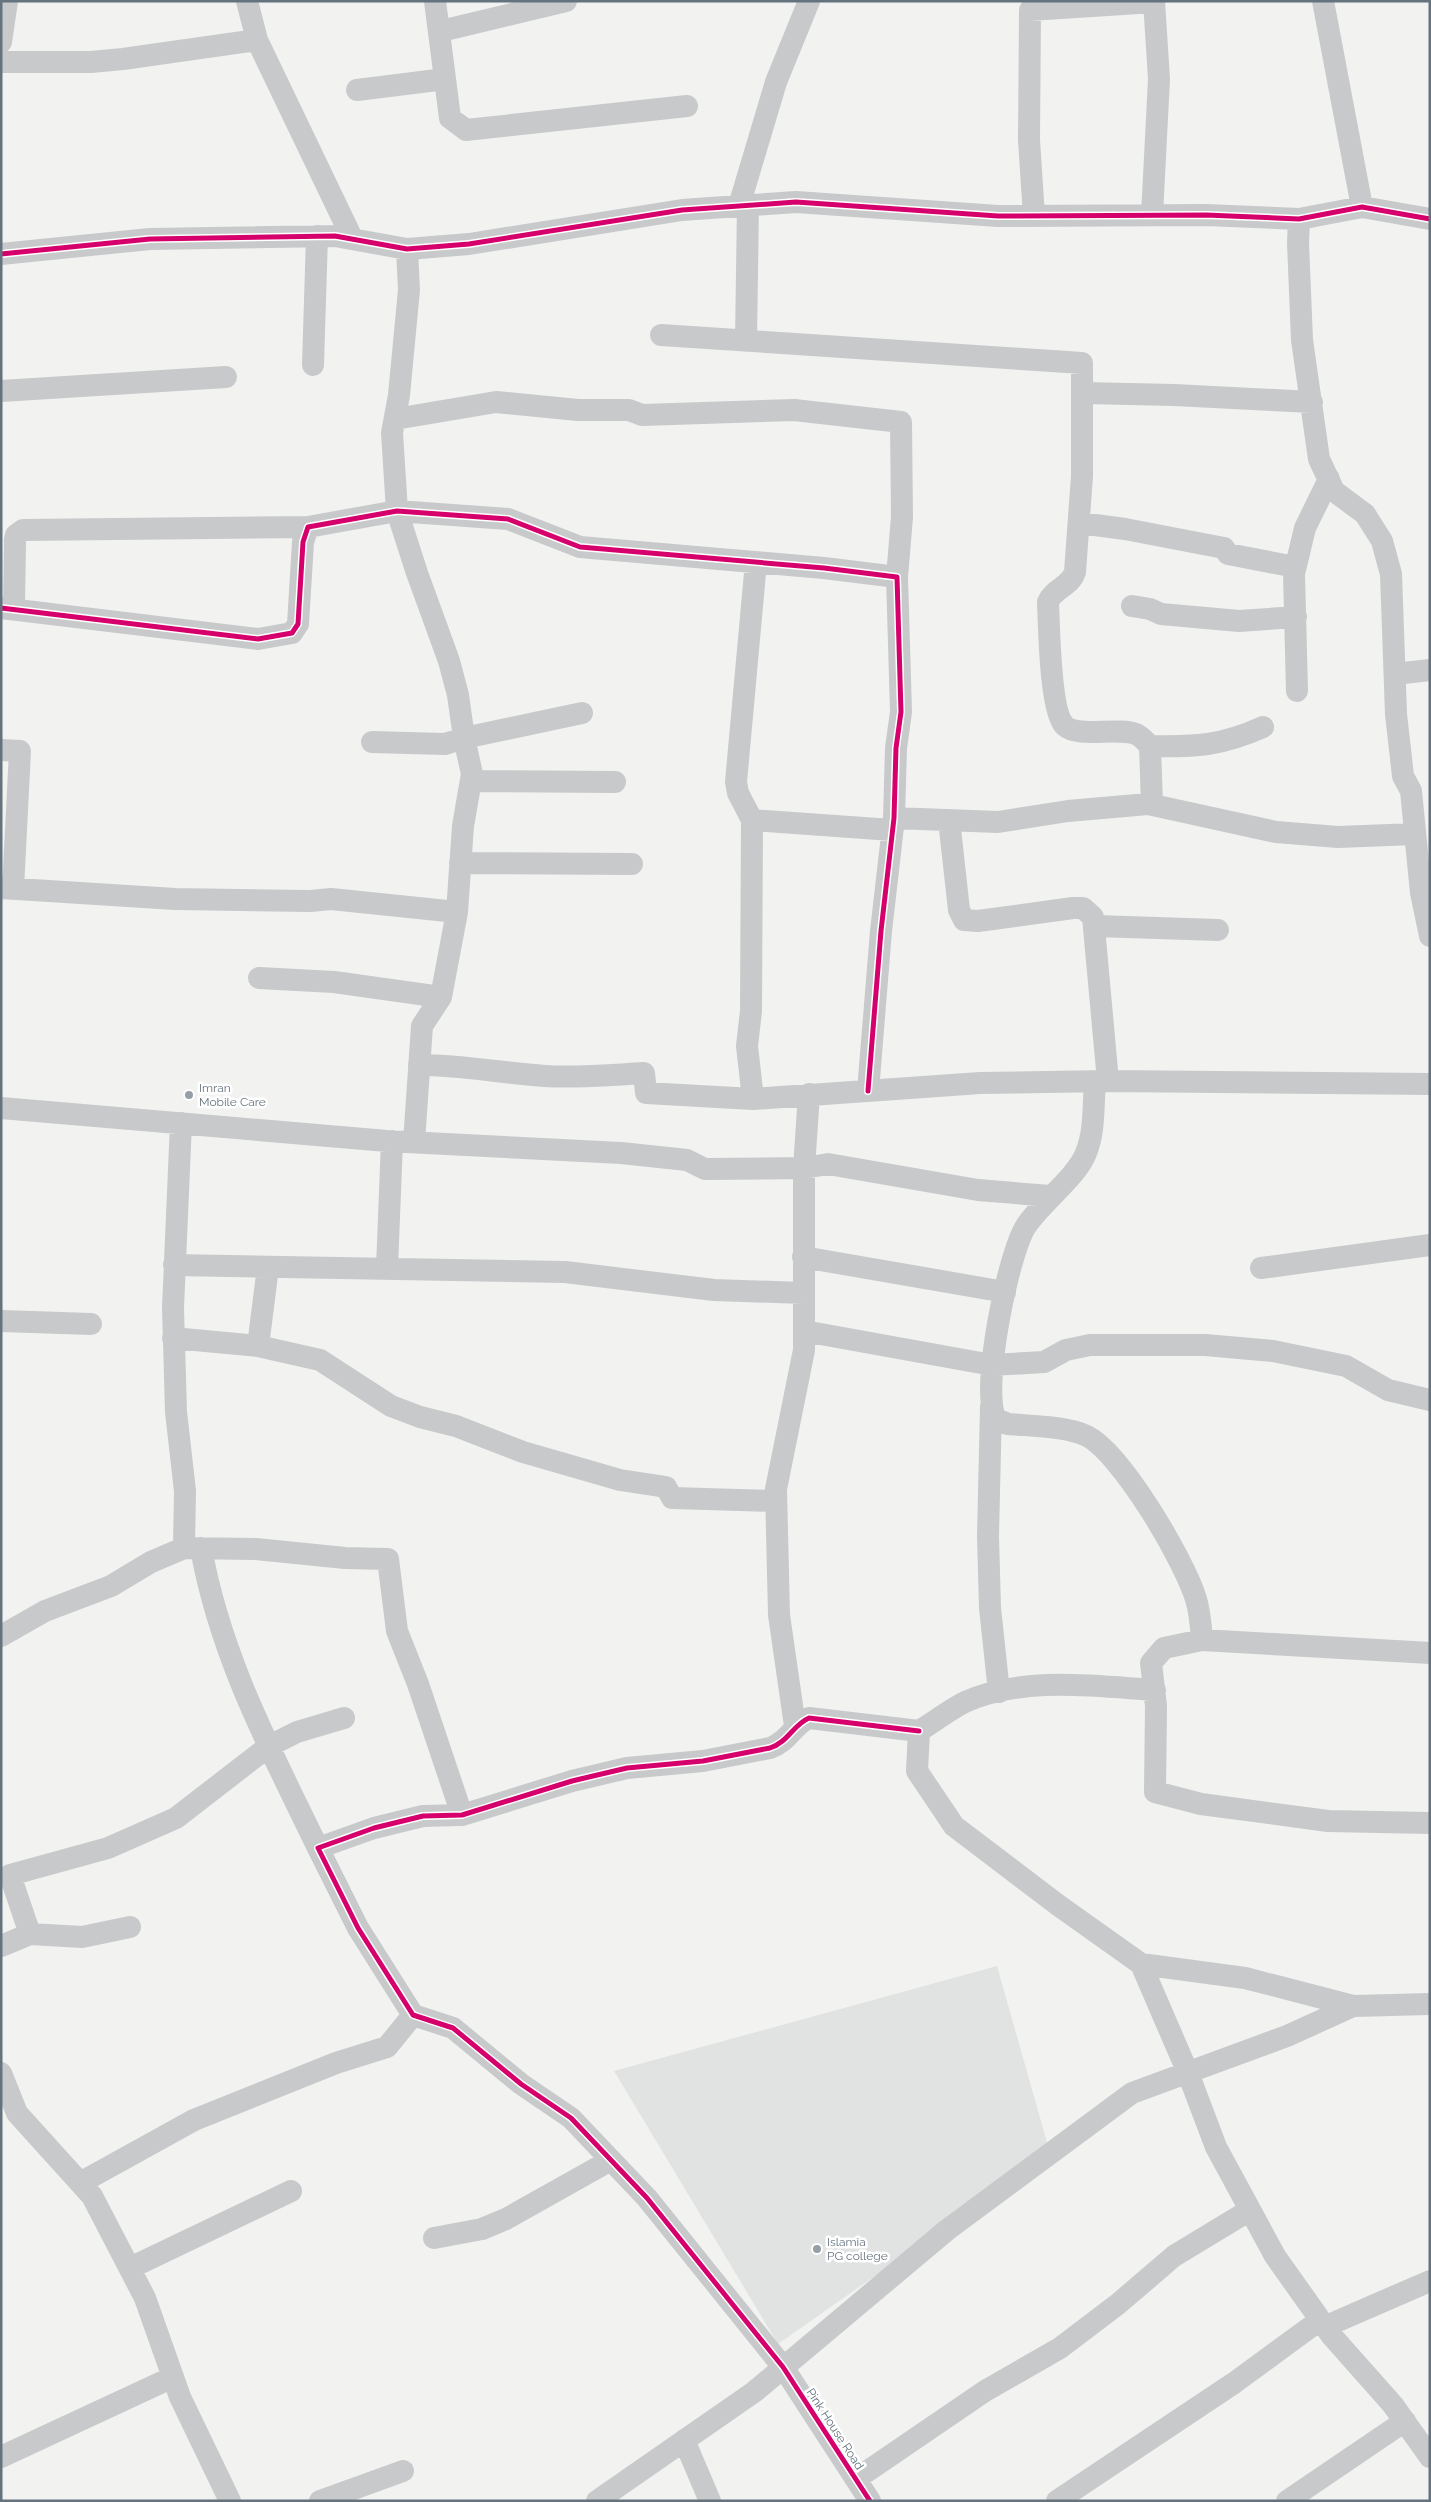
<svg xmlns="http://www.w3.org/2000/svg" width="1431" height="2502" viewBox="0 0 1431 2502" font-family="Raleway,sans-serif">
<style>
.built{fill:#e1e2e2}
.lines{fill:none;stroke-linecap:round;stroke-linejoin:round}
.street{stroke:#c8c9ca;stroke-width:22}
.cycleway-casing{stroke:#fff;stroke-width:8}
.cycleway{stroke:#d6006c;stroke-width:5}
.poi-dot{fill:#969fa6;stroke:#fff;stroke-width:2}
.labels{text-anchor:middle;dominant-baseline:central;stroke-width:5;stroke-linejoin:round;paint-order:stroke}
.poi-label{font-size:12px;fill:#65737e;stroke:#fff;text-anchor:start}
.street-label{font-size:12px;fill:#65737e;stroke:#fff}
</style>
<rect width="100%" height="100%" fill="#f2f2f1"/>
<path class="built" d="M997 1966 1050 2153 778 2344 614 2071Z"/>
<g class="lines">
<path class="street" d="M247 1 257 40 352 238
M1323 1 1362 207
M441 31 566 1
M1 42 7 1
M1 62H91L123 59 257 40
M445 79 450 118 466 130 687 106
M357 90 445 79 435 1
M739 206 776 82 809 1
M1152 215 1159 79 1154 1
M1034 216 1029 140 1030 10 1154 2
M1299 219 1298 243 1302 340 1319 459 1334 491 1365 514 1382 541 1391 574 1396 714 1403 776 1411 791 1421 893 1430 936
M407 249 409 290 399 395 392 433 397 511 417 573 449 661 458 695 464 738 582 713
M1 254 150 239 335 236 407 249 469 244 682 210 796 202 998 216 1206 215 1299 219 1362 207 1430 219
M661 335 1082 363V476L1075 572C1070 587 1054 588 1048 602 1049 624 1050 713 1065 726 1078 738 1117 727 1136 734 1141 736 1146 742 1150 746L1152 805
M746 341 748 205
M313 365 317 236
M1 391 226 377
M1083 393 1174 395 1312 402
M395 419 496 402 578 410H629L642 415 794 410 901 422 902 517 897 577
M1080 523 1125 529 1224 548 1228 554 1295 567
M1132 606 1150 609 1161 614 1239 621 1296 617
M1 608 258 639 292 633 298 624 303 542 308 527 397 511 508 519 580 547 824 568 897 577 901 712 896 748 894 818 881 931 868 1091
M14 609 15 540 16 535 23 530 308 527
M1395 674 1430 670
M1297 691 1294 574 1305 528 1329 479
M372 742 445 744 464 738 472 774 463 826 457 912 441 997 422 1026 414 1142
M1150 746C1195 747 1221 746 1263 727
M1 750 20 751 13 889
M471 781 615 782
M894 818 998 822 1068 811 1148 804 1276 832 1338 837 1415 834
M752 820 738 793 736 782 756 562
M949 820 959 910 964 920 978 921 1073 908H1083L1093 917 1108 1081
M460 863 632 864
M1 888 175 899 310 901 331 899 457 912
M1096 926 1218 930
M259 978 334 982 441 997
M419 1065C462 1065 502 1073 545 1076 578 1078 610 1075 644 1073L646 1093 753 1099 980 1083 1108 1081 1430 1084
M1095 1082C1093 1105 1095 1131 1086 1153 1076 1178 1042 1202 1026 1226 1008 1254 980 1391 996 1419L1008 1424C1030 1426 1067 1426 1087 1436 1122 1454 1184 1560 1196 1599 1200 1612 1201 1627 1202 1640
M753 1099 747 1046 751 1011 752 820 892 830
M1 1108 387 1141 621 1153 687 1160 705 1169 804 1168 828 1164 978 1190 1050 1196
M181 1123 173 1308 176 1412 185 1491 184 1548
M803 1257 1005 1292
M174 1265 565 1272 714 1290 803 1293
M268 1267 258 1346 320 1360 391 1406 420 1417 456 1426 523 1452 620 1480 666 1487 672 1498 776 1501
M387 1268 392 1141
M1261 1268 1430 1245
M1 1321 91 1324
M804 1331 992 1365 1044 1362 1066 1350 1090 1345H1205L1273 1351 1346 1366 1388 1390 1430 1400
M173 1338 258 1346
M991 1407 988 1536 990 1608 999 1692
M201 1548C220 1656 271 1751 318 1848
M1 1636 45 1611 111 1586 151 1562 184 1548 256 1549 345 1558 388 1559 397 1631 418 1684 462 1815
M1430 1653 1202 1640 1164 1648 1151 1663 1156 1706 1155 1792 1201 1804 1328 1821 1430 1823
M1155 1690C1093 1686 1023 1676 965 1702 949 1710 934 1722 919 1731L917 1771 954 1826 1058 1905 1141 1964 1245 1978 1353 2006 1430 2004
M795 1726 779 1615 776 1489 804 1350V1168L809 1094
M30 1934 82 1937 130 1927
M1 1946 30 1934 10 1875 108 1848 176 1818 269 1746 297 1732 344 1718
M1141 1964 1188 2073 1216 2147 1275 2256 1331 2335 1393 2405 1430 2457
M1 2073 17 2113 92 2196 145 2298 180 2397 230 2501
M80 2183 194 2120 336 2063 387 2047 413 2015
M434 2238 482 2229 506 2219 611 2160
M130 2268 291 2191
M1324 2327 1430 2281
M684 2440 710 2501
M1 2457 173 2377
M856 2479 985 2391 1060 2348 1118 2304 1174 2256 1250 2210
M320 2501 403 2471
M597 2501 754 2392 947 2230 1132 2093 1287 2036 1353 2006
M870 2501 783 2367 647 2198 571 2118 521 2084 453 2028 413 2015 358 1928 318 1848 374 1828 423 1816 462 1815 572 1781 627 1768 703 1761 770 1748C788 1742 793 1725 809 1718L919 1731
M1057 2501 1234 2383 1320 2320
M1287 2501 1405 2421"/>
<g class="cycleway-casing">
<path id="cycleway" d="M1 254 150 239 335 236 407 249 469 244 682 210 796 202 998 216 1206 215 1299 219 1362 207 1430 219
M1 608 258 639 292 633 298 624 303 542 308 527 397 511 508 519 580 547 824 568 897 577 901 712 896 748 894 818 881 931 868 1091
M870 2501 783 2367 647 2198 571 2118 521 2084 453 2028 413 2015 358 1928 318 1848 374 1828 423 1816 462 1815 572 1781 627 1768 703 1761 770 1748C788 1742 793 1725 809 1718L919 1731"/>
</g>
<use href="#cycleway" class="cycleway"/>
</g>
<g class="poi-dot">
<circle cx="189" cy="1095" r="5"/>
<circle cx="817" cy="2249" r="5"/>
</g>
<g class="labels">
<g class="poi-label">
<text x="199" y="1088">Imran<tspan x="199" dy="14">Mobile Care</tspan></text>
<text x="827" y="2242">Islamia<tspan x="827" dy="14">PG college</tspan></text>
</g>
<g class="street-label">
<text transform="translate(835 2429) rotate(57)">Pink House Road</text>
</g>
</g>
<rect width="1431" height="2502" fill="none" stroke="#65737e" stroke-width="5"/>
</svg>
